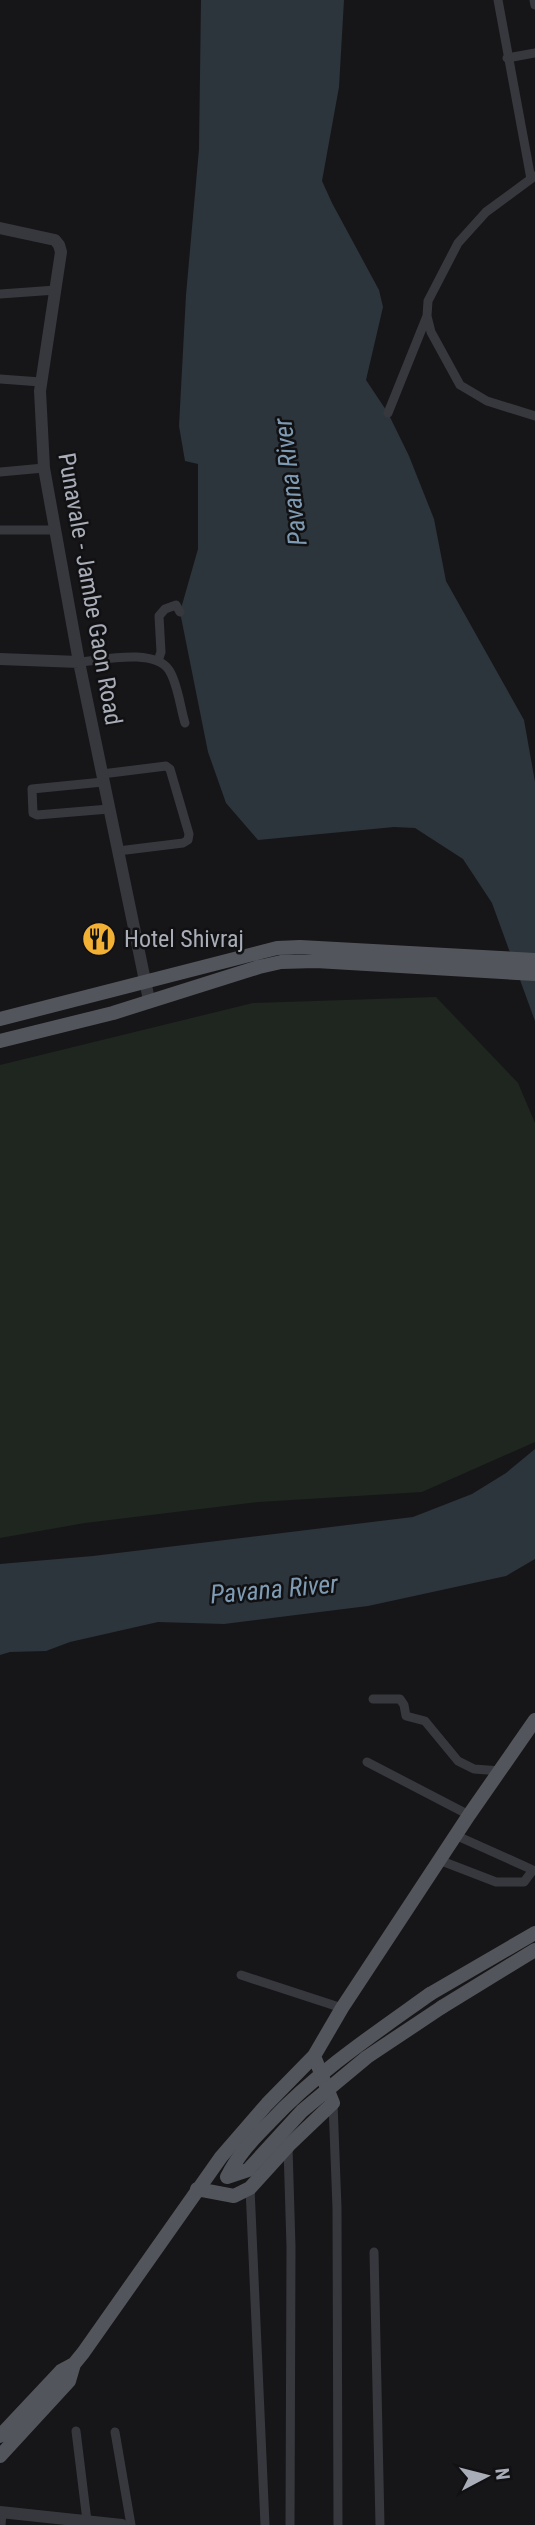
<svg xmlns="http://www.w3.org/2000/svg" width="535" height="2525" viewBox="0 0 535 2525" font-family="'Roboto Condensed',sans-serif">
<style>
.green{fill:#1e261f}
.water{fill:#2c353c}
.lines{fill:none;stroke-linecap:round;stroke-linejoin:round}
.minor{stroke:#37383d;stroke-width:9}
.tertiary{stroke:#37383d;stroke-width:12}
.primary{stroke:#53555c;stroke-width:14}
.primary-bridge{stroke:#53555c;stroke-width:14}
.labels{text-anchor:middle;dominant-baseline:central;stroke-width:5;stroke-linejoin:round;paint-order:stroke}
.street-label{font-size:24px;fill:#a8adb8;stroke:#111113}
.poi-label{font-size:24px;fill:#a8adb8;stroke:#111113;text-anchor:start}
.water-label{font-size:26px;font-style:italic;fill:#7f9bb3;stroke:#111113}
</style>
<rect width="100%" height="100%" fill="#161618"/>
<path class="green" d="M436 997 518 1083 535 1123V1442L422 1492 259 1502 85 1523 0 1538V1065L253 1003Z"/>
<path class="water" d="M201 0H344L339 87 322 181 332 203 379 290 383 307 366 380 388 413 409 456 434 519 446 581 524 720 535 782V1021L492 903 463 859 415 828 394 827 258 840 226 803 208 752 180 612 198 549V464L185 461 179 426 186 295 199 149Z
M535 1449V1559L506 1576 368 1606 224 1624 158 1622 70 1642 46 1651 10 1652 0 1655V1564L93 1556 413 1517 472 1494 506 1473Z"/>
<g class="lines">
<path class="minor" d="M498 0 531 179
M534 0 535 5
M507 58 535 53
M535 176 486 212 458 243 428 301 427 316 431 332 460 385 487 401 535 416
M0 294 56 290
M0 379 41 382
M388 413 427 316
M0 472 44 468
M0 530H56
M158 661 161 652 159 616 165 609 176 605 180 612
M79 662C103 660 154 648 169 670 178 684 180 707 185 723
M102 774 166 766 170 769 189 834 188 840 183 843 118 851
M103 782 32 789 33 813 37 815 109 809
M373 1699H400L404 1705 406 1716 425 1721 458 1761 474 1769 501 1771
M367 1762 469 1815
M439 1860 496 1882H524L533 1870 455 1835
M241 1975 342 2008
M333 2103 337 2208 338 2525
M288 2147 291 2247 290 2525
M250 2188 265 2525
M374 2252 380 2525
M76 2431 87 2521
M115 2432 131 2525
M1 2525 2 2513"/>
<path class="tertiary" d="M0 228 55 240 59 245 61 252 40 391 44 468 79 662 149 1000
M0 659 79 662
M0 2512 122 2525"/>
<path class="primary" d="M0 1019 277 948 300 947 535 960
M0 1041 113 1013 259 967 281 962 316 961 535 974
M430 1994 535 1933
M442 2007 535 1950
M197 2189 234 2196 250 2188 289 2145 333 2103 314 2056
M0 2436 61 2371 74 2364 83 2353 221 2157 267 2104 314 2056 342 2008 469 1815 535 1720
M0 2456 69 2381 74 2364"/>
<path class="primary-bridge" d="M227 2177C238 2155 252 2140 270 2122 317 2072 374 2034 430 1994
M227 2177 248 2170 302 2111 367 2057 442 2007"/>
</g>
<defs>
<g id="restaurant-disc" transform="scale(1.75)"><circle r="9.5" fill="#f2b134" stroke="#111113"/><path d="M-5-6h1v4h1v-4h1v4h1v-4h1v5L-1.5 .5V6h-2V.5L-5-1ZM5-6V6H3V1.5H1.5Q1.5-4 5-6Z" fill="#111"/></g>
</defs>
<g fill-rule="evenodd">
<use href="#restaurant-disc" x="99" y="939"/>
</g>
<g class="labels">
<g class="street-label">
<text transform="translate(90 589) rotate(80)">Punavale - Jambe Gaon Road</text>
</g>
<g class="poi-label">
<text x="124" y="939">Hotel Shivraj</text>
</g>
<g class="water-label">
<text transform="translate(290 482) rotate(-97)">Pavana River</text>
<text transform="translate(274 1589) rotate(-5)">Pavana River</text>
</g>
</g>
<g transform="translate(486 2476) rotate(83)" stroke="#111113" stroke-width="5" paint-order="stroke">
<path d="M0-5L12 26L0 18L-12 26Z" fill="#a8adb8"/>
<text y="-10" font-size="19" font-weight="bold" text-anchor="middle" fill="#a8adb8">N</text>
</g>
</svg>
